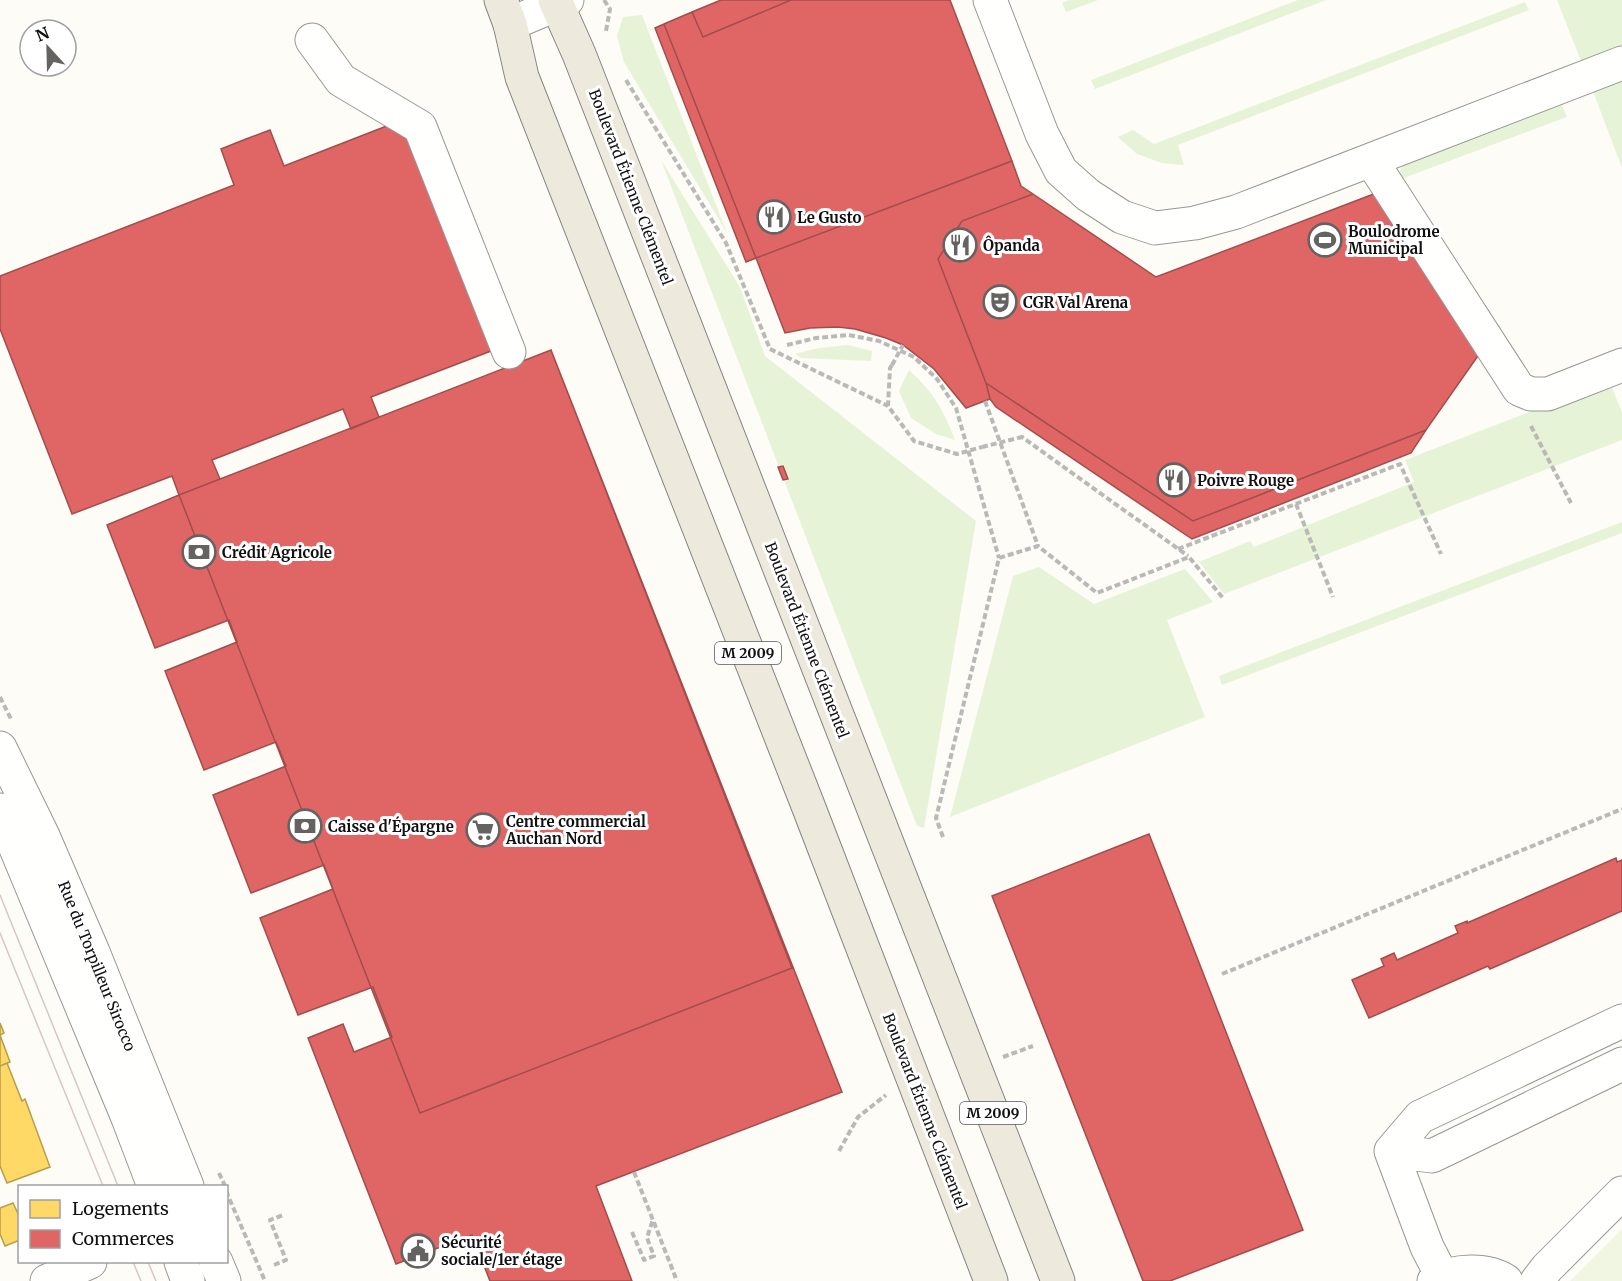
<svg xmlns="http://www.w3.org/2000/svg" width="1622" height="1281" viewBox="0 0 1622 1281" font-family="Merriweather,serif">
<style>
.green{fill:#e7f3d7}
.pitch{fill:#f0f6e1}
.homes{fill:#ffd966;stroke:#b89d4c;stroke-width:1.5}
.shops{fill:#e06666;stroke:#a24c4c;stroke-width:1.5}
.lines{fill:none;stroke-linecap:round;stroke-linejoin:round}
.minor-casing{stroke:#979795;stroke-width:35}
.major-casing{stroke:#858482;stroke-width:35}
.path{stroke:#b9b9b8;stroke-width:4;stroke-dasharray:6 3;stroke-linecap:butt}
.minor{stroke:#fffffe;stroke-width:33}
.major{stroke:#ede9dc;stroke-width:33}
.tram{stroke:#d9c6c7;stroke-width:1.5}
.path-bridge{stroke:#b9b9b8;stroke-width:4;stroke-dasharray:6 3;stroke-linecap:butt}
.labels{text-anchor:middle;dominant-baseline:central;stroke-width:6;stroke-linejoin:round;paint-order:stroke}
.shield{fill:#fff;stroke:#585858;stroke-width:1.5}
.shield-label{font-size:14px;font-weight:bold;fill:#111}
.street-label{font-size:15px;fill:#111;stroke:#fff}
.poi-label{font-size:15px;font-weight:bold;fill:#111;stroke:#fff;text-anchor:start}
</style>
<rect width="100%" height="100%" fill="#fdfcf7"/>
<path class="green" d="M1069 0H1098L1066 12 1062 3Z
M1298 0H1326L1095 89 1091 80Z
M1557 0H1622V51L1583 66Z
M1525 2 1529 10 1178 145 1184 165 1162 163 1137 154 1118 137 1133 130 1154 144Z
M642 15 727 233 624 62 617 36 623 17Z
M1622 75V168L1591 86Z
M1559 98 1567 117 1401 179 1400 171 1408 157Z
M661 160 740 287 765 356 976 521 924 828 917 826Z
M848 345 872 351 871 361 801 358 795 354 819 348Z
M909 370C934 393 943 409 955 440L936 434 911 418 899 391Z
M1609 381 1622 412V440L1224 594 1199 562 1250 541 1254 547 1414 482 1405 460Z
M1622 522V533L1222 685 1219 676Z
M1039 567 1094 604 1185 569 1213 602 1167 620 1205 717 950 817 1013 576Z"/>
<path class="pitch" d="M1622 1229V1281H1570Z"/>
<path class="homes" d="M0 1023 4 1033 0 1035 10 1062 0 1066Z
M7 1063 22 1101 25 1099 50 1167 7 1183 0 1166V1066Z
M13 1203 20 1218V1240L5 1246 0 1234V1208Z"/>
<path class="shops" d="M721 0H791L703 37 692 12Z
M791 0H950L1012 161 756 258 664 24 692 12 703 37Z
M664 24 756 258 746 262 655 28Z
M402 120 491 351 371 397 379 417 351 429 343 409 212 460 220 479 179 495 172 476 72 514 0 329V276L234 185 221 149 246 139 270 130 284 166Z
M1012 161 1021 186 1033 194 962 221 938 259 986 383 990 399 966 408 934 369 903 345 886 338 855 329 838 327 810 328 785 333 756 258Z
M1379 192 1480 353 1426 430 1193 521 986 383 938 259 962 221 1033 194 1156 277Z
M551 350 842 1092 596 1186 632 1281H490L472 1235 396 1264 308 1038 343 1024 354 1052 392 1037 373 987 298 1015 260 918 333 889 324 865 251 893 213 795 286 766 276 742 204 770 165 671 237 642 229 620 155 648 107 525 179 495Z
M551 350 792 968 420 1113 179 495Z
M986 383 1193 521 1426 430 1411 453 1192 539 996 407 990 399Z
M783 466 788 479 783 480 778 467Z
M1149 834 1303 1230 1170 1281H1143L992 896Z
M1616 858 1617 862 1622 860V911L1490 969 1488 966 1369 1018 1352 980 1384 966 1381 959 1394 953 1397 960 1458 933 1455 926 1467 921V923Z"/>
<g class="lines">
<g class="minor-casing">
<path id="minor" d="M990 0 1042 134 1061 171 1088 195 1122 217 1155 228 1195 223 1236 212 1622 63
M510 24 567 0
M312 40 341 80 420 127 509 352
M1371 160 1519 389 1531 394H1548L1622 365
M0 748 43 836 93 952 187 1186
M0 810 128 1118 154 1186
M1622 1021 1420 1117 1391 1151 1432 1156 1622 1064
M1391 1151 1427 1247 1442 1276
M181 1262 188 1281
M216 1262 224 1281
M47 1281 90 1262
M1434 1281C1454 1270 1487 1268 1506 1281
M1537 1281 1547 1268 1622 1193"/>
</g>
<g class="major-casing">
<path id="major" d="M501 0 510 24 522 77 809 808 991 1281
M555 0 579 54 1058 1281"/>
</g>
<path class="path" d="M604 0 610 9 606 31
M626 80 726 243 770 349 888 406
M787 345 816 338 849 335 879 341 914 357 937 379 956 408 999 558
M892 365 890 368 888 406 914 441 957 454 982 447
M985 401 1038 546
M1531 426 1571 503
M1018 438 1022 437 1188 556
M1296 504 1333 597
M1178 549 1400 464 1441 554
M0 697 11 719
M943 837 936 818 999 558 1038 546 1097 593 1189 557 1223 598
M1222 974 1622 809
M1003 1057 1033 1046
M839 1151 858 1117 886 1095
M634 1172 677 1281
M219 1173 225 1186
M226 1191 265 1281
M632 1232 644 1260 654 1256 647 1238 653 1219
M274 1265 286 1260 270 1220 283 1215"/>
<use href="#minor" class="minor"/>
<use href="#major" class="major"/>
<path class="tram" d="M0 895 118 1186
M0 933 103 1186
M133 1262 141 1281
M148 1262 156 1281"/>
<path class="path-bridge" d="M892 365 903 345
M982 447 1018 438"/>
</g>
<defs>
<g id="restaurant-ring" transform="scale(1.725)"><circle r="9.5" fill="#fff" stroke="#646362" stroke-width="1.5"/><path d="M-5-6h1v4h1v-4h1v4h1v-4h1v5L-1.5 .5V6h-2V.5L-5-1ZM5-6V6H3V1.5H1.5Q1.5-4 5-6Z" fill="#646362"/></g>
<g id="stadium-ring" transform="scale(1.725)"><circle r="9.5" fill="#fff" stroke="#646362" stroke-width="1.5"/><path d="M0-5a6.5 5 0 1 0 0 10a6.5 5 0 1 0 0-10ZM-3.5-1.8h7v3.6h-7Z" fill="#646362"/></g>
<g id="theatre-ring" transform="scale(1.725)"><circle r="9.5" fill="#fff" stroke="#646362" stroke-width="1.5"/><path d="M-5-5.5Q0-4 5-5.5V0Q5 5 0 6Q-5 5-5 0ZM-3.3-2.5H-1v1.5H-3.3ZM1-2.5H3.3v1.5H1ZM-2.8 1Q0 5.5 2.8 1Z" fill="#646362"/></g>
<g id="bank-ring" transform="scale(1.725)"><circle r="9.5" fill="#fff" stroke="#646362" stroke-width="1.5"/><path d="M-6-4H6V4H-6ZM0-2.3a2.3 2.3 0 1 0 0 4.6a2.3 2.3 0 1 0 0-4.6Z" fill="#646362"/></g>
<g id="supermarket-ring" transform="scale(1.725)"><circle r="9.5" fill="#fff" stroke="#646362" stroke-width="1.5"/><path d="M-6-5.5h2.5l.6 2H6L4.5 2H-2.5L-4.4-4H-6ZM-1.5 3.2a1.3 1.3 0 1 0 .1 0ZM3 3.2a1.3 1.3 0 1 0 .1 0Z" fill="#646362"/></g>
<g id="civic-ring" transform="scale(1.725)"><circle r="9.5" fill="#fff" stroke="#646362" stroke-width="1.5"/><path d="M-.6-6.5H3V-4.5H.6V-3L4-1V1h2V6H-6V1h2V-1L-.6-3ZM-1.2 2.5V6h2.4V2.5Z" fill="#646362"/></g>
</defs>
<g fill-rule="evenodd">
<use href="#restaurant-ring" x="774" y="217"/>
<use href="#stadium-ring" x="1325" y="240"/>
<use href="#restaurant-ring" x="960" y="245"/>
<use href="#theatre-ring" x="1000" y="302"/>
<use href="#restaurant-ring" x="1174" y="480"/>
<use href="#bank-ring" x="199" y="552"/>
<use href="#bank-ring" x="305" y="826"/>
<use href="#supermarket-ring" x="483" y="830"/>
<use href="#civic-ring" x="418" y="1251"/>
</g>
<g class="labels">
<g class="shield">
<rect x="715" y="642" width="66" height="22" rx="4.5"/>
<rect x="960" y="1102" width="66" height="22" rx="4.5"/>
</g>
<g class="shield-label">
<text x="748" y="653">M 2009</text>
<text x="993" y="1113">M 2009</text>
</g>
<g class="street-label">
<text transform="translate(631 187) rotate(69)">Boulevard Étienne Clémentel</text>
<text transform="translate(807 640) rotate(69)">Boulevard Étienne Clémentel</text>
<text transform="translate(97 966) rotate(68)">Rue du Torpilleur Sirocco</text>
<text transform="translate(925 1111) rotate(69)">Boulevard Étienne Clémentel</text>
</g>
<g class="poi-label">
<text x="797" y="217">Le Gusto</text>
<text x="1348" y="231">Boulodrome<tspan x="1348" dy="17">Municipal</tspan></text>
<text x="983" y="245">Ôpanda</text>
<text x="1023" y="302">CGR Val Arena</text>
<text x="1197" y="480">Poivre Rouge</text>
<text x="222" y="552">Crédit Agricole</text>
<text x="506" y="821">Centre commercial<tspan x="506" dy="17">Auchan Nord</tspan></text>
<text x="328" y="826">Caisse d'Épargne</text>
<text x="441" y="1242">Sécurité<tspan x="441" dy="17">sociale/1er étage</tspan></text>
</g>
</g>
<rect x="18" y="1185" width="210" height="78" fill="#ffffff" stroke="#a0a0a0" stroke-width="1.5"/>
<rect x="30" y="1200" width="30" height="18" fill="#ffd966" stroke="#a0a0a0" stroke-width="1.5"/>
<text x="72" y="1215" font-size="18" fill="#111111">Logements</text>
<rect x="30" y="1230" width="30" height="18" fill="#e06666" stroke="#a0a0a0" stroke-width="1.5"/>
<text x="72" y="1245" font-size="18" fill="#111111">Commerces</text>
<g transform="translate(48 48) rotate(338)"><circle r="28" fill="#ffffff" stroke="#a0a0a0" stroke-width="1.5"/>
<path d="M0-4.5L10 22L0 15L-10 22Z" fill="#646362"/>
<text y="-9" font-size="16" font-weight="bold" text-anchor="middle" fill="#111111">N</text>
</g>
</svg>
